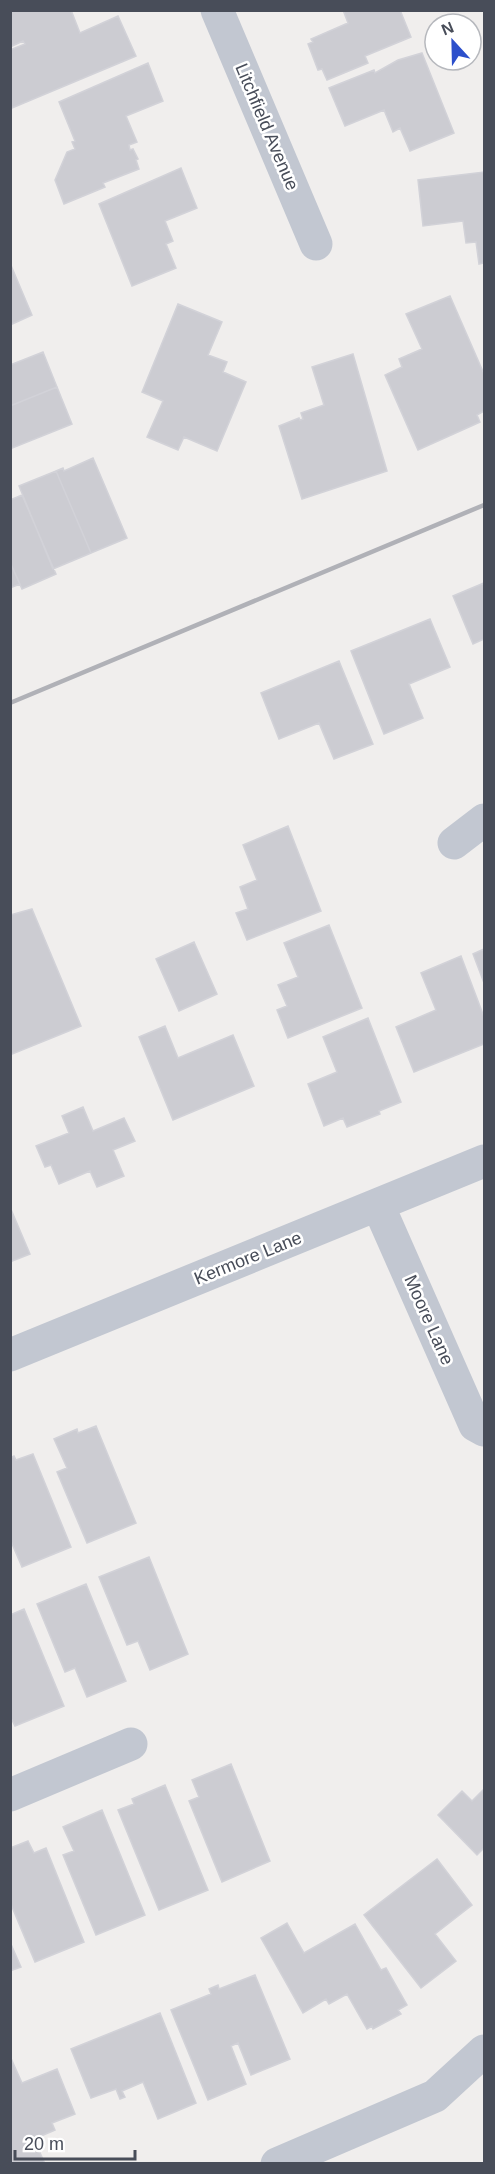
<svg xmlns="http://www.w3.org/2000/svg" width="495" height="2174" viewBox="0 0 495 2174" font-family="Helvetica,sans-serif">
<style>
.building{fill:#ccccd2;stroke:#d2d2d8;stroke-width:1.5}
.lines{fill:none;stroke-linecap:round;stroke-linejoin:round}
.street{stroke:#c2c7d1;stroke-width:33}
.rail{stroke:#b0b1b7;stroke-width:4.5}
.labels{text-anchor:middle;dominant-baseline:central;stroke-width:5;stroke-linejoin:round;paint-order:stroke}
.street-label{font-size:18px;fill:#484d59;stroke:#fff}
</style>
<rect width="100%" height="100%" fill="#f0eeed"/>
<path class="building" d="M10 10H71L80 33 118 16 136 56 12 108 10 103V50L25 44 23 41 10 47Z
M343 10H400L411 37 365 56 368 63 327 80 322 69 318 70 308 44 313 42 311 39 348 23Z
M422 53 454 133 410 151 400 128 393 132 384 110 345 126 329 88 374 70 375 73 398 60Z
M148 63 163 101 126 116 137 142 129 145 130 150 133 149 138 159 136 160 139 169 103 183 105 187 64 204 55 180 67 152 75 149 72 142 75 141 59 102Z
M181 168 197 208 165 221 173 241 166 244 176 268 132 286 99 204Z
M484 172V263L479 264 476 242 466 243 463 221 423 226 418 180Z
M10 263 32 315 10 325Z
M450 296 484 374V411L477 415 480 422 418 450 385 375 402 367 399 359 422 349 406 314Z
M178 304 222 322 208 355 227 362 223 372 246 382 217 451 184 437 178 450 147 437 163 401 142 392Z
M43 352 57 387 10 406V365Z
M353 354 387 471 302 499 279 426 299 418 300 420 303 419 301 413 324 405 312 367Z
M57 387 72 424 10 449V406Z
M93 458 127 538 91 553 56 471 63 468 64 471Z
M56 471 91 553 53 569 19 486Z
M22 495 56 574 22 589 10 562V500Z
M10 562 20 584 10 588Z
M484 583V639L473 644 453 596Z
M430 619 450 667 409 684 423 718 384 734 351 651Z
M339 661 373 744 334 759 319 723 279 739 261 693Z
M288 826 321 911 247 940 236 913 248 909 240 887 257 880 243 845Z
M32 909 81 1026 10 1055V915Z
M329 925 362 1008 288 1038 277 1010 287 1006 278 985 298 977 284 943Z
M194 942 217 994 179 1011 156 959Z
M484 949V983L473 954Z
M461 956 484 1017V1044L414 1072 396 1027 436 1010 421 973Z
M368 1018 401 1102 379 1111 380 1114 347 1127 343 1118 324 1126 308 1084 337 1072 323 1037Z
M165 1026 178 1058 233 1035 254 1086 173 1120 139 1037Z
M83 1107 93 1131 124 1118 135 1141 113 1150 124 1176 97 1187 90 1171 59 1184 51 1165 45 1167 36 1146 69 1133 62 1116Z
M10 1207 30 1254 10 1262Z
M96 1426 136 1523 87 1543 57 1472 67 1468 54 1439 77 1429 78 1433Z
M33 1454 71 1547 22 1567 10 1539V1458L14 1456 16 1460Z
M149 1557 188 1654 150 1670 138 1641 127 1645 99 1577Z
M86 1584 126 1681 87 1697 75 1668 65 1672 37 1604Z
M24 1609 64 1706 15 1726 10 1716V1615Z
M231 1764 270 1861 222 1882 189 1801 199 1797 192 1780Z
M165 1785 208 1890 159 1910 118 1810 134 1804 132 1799Z
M484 1789V1848L477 1855 438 1815 462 1791 472 1801Z
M102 1810 145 1915 96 1935 63 1855 74 1851 63 1827Z
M28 1841 34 1853 46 1848 84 1942 35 1962 10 1902V1848Z
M437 1859 472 1905 435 1934 456 1961 421 1988 364 1915Z
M287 1923 304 1953 355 1924 381 1970 386 1968 407 2005 398 2010 401 2014 373 2029 372 2026 367 2029 347 1994 329 2004 326 1999 303 2013 261 1938Z
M10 1942 21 1967 10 1971Z
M255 1975 290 2059 251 2075 238 2043 231 2046 246 2084 208 2100 171 2010 211 1994 209 1989 218 1985 219 1989Z
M160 2013 196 2103 158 2119 143 2082 122 2091 125 2097 120 2099 116 2089 91 2098 71 2049Z
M10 2056 22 2083 57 2069 75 2114 52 2123 55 2130 34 2139 45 2164H10Z"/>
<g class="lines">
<path class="street" d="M217 10 316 244
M454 843 484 820
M378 1205 475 1425 484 1430
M10 1355 484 1161
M10 1795 131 1744
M277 2164 435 2096 484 2051"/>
<path class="rail" d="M10 703 484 505"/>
</g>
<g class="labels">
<g class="street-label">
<text transform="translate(267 127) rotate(67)">Litchfield Avenue</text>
<text transform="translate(248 1258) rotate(-22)">Kermore Lane</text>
<text transform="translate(429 1320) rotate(66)">Moore Lane</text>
</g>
</g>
<rect width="495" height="2174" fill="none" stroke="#484d59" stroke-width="24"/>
<g transform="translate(453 42) rotate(338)"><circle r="28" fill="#ffffff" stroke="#b6b8bd" stroke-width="1.5"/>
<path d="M0-4.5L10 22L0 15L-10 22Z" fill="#2c4fcb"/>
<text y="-9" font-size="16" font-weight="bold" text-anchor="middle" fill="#484d59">N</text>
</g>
<path d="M15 2150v9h120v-9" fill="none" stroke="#484d59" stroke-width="3"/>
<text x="24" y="2150" font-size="18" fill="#484d59" stroke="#ffffff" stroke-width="4.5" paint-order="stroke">20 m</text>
</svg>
